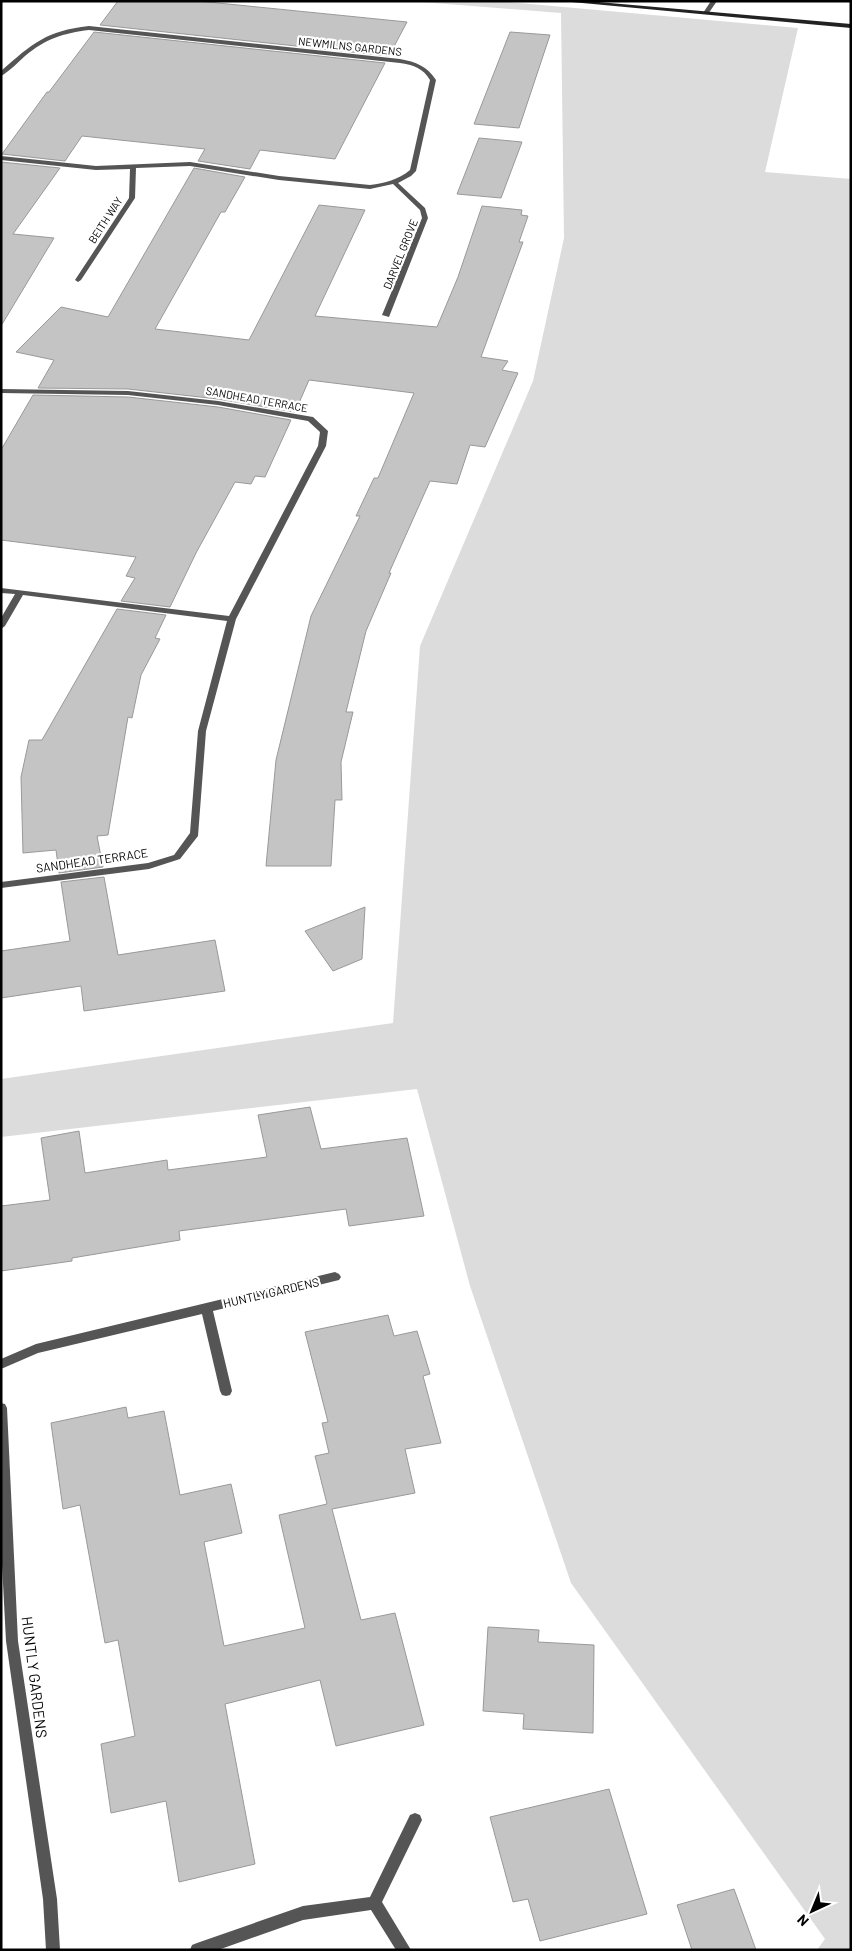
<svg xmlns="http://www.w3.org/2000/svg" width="852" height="1951" viewBox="0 0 852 1951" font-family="Barlow,sans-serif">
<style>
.green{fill:#dcdcdc}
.building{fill:#c4c4c4;stroke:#999}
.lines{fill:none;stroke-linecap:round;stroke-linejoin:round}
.street{fill:#555;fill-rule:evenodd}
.secondary{fill:#222;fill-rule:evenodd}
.labels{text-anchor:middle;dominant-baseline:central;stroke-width:4.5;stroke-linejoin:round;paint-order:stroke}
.far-street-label{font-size:11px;fill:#000;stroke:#fff}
.street-label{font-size:12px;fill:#000;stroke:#fff}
.near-street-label{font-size:15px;fill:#000;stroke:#fff}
</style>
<rect width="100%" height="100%" fill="#fff"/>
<path class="green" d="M409 1H496L798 28 765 172 851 179V1950H817L825 1939 571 1583 470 1286 417 1089 1 1137V1079L393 1023 420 646 533 381 564 238 561 13Z"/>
<path class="building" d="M118 1H198L407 22 389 56 100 25Z
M94 32 385 63 335 159 260 150 250 169 198 161 205 149 82 136 65 161 2 154 47 92H49Z
M510 32 550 35 519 128 474 124Z
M479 138 522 142 501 198 457 194Z
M1 162 60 168 13 234 54 238 1 326Z
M194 168 245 177 225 212H221L155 329 249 340 319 205 365 210 315 316 437 327 458 277 482 206 522 210 521 215 528 216 519 242H523L481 357 508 361 502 370 518 373 485 447 470 445 457 484 430 481 389 573H391L366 631 346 712H353L341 762 342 800H335L331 866H266L276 760 311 616 360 516H356L374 478H378L414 393 309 380 295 412 218 399 128 389 38 388 54 360 16 352 61 307 108 317Z
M33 395 128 397 218 407 291 420 265 477 255 476 251 484 235 482 196 553 170 607 121 601 135 578 126 576 136 557 1 540V450Z
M117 609 166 615 155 638 160 639 141 675 132 718 128 717 108 835 97 836 103 867 59 873 56 850 23 853 21 777 29 740H42Z
M104 877 118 955 215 940 225 991 84 1011 81 986 1 998V951L70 941 61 882Z
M365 907 362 959 333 971 305 931Z
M310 1107 321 1149 407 1138 424 1216 349 1226 346 1209 179 1231 180 1240 72 1258V1261L1 1271V1206L50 1200 41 1138 79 1131 85 1173 167 1160 168 1170 267 1157 258 1115Z
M388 1315 394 1336 417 1331 430 1374 423 1376 441 1443 405 1449 415 1493 332 1509 361 1620 395 1613 424 1725 336 1746 320 1680 225 1704 255 1864 179 1882 166 1801 111 1813 101 1744 135 1736 118 1640 105 1643 80 1505 63 1509 51 1423 126 1407 128 1418 164 1411 180 1495 231 1484 242 1533 204 1542 224 1646 305 1628 279 1515 327 1504 315 1456 329 1453 322 1423 328 1422 305 1332Z
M488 1627 539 1630 538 1642 594 1645 593 1733 523 1729 524 1714 483 1711Z
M609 1789 647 1914 540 1941 528 1899 513 1902 490 1817Z
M734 1889 756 1950H692L677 1905Z"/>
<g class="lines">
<path class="street" d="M711 1H717L708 14H704L703 13Z
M89 26 400 59C416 62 427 66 436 80L416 171 411 176 398 183 425 208 428 218 389 317 382 315 422 218 420 210 393 184 370 189 279 180 190 166 136 168 135 198 81 280 78 282 75 280 129 198 130 169 96 170 1 160V156L96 166 190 162 279 176 370 185C385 183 398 180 410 170L430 80C423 68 413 65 400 63L89 30C64 33 45 39 25 56 18 62 10 71 1 76V71C33 43 46 31 89 26Z
M1 389 128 391 218 401 313 417 328 431 326 446 236 619 206 731 198 836 180 859 149 869 1 888V882L148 863 174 855 190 833 198 731 227 621 23 595 5 626 1 629V618L15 594 1 593V588L229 616 318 446 320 432 308 421 218 405 128 395 1 393Z
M335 1272 339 1274 341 1277 339 1280 213 1311 232 1391 230 1395 226 1396 222 1395 220 1391 202 1314 38 1353 1 1369V1359L36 1344Z
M1 1403 5 1404 7 1408 18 1641 57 1899 60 1950H46L43 1899 6 1641 1 1545Z
M415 1813 420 1815 422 1820 382 1902 411 1950H396L371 1910 303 1920 218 1950H190L192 1945 197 1943 303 1906 370 1897 410 1815Z"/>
<path class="secondary" d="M561 1H587L851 24V28Z"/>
</g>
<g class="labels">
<g class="far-street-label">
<text transform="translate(350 46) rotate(6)">NEWMILNS GARDENS</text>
<text transform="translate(105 220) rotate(-57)">BEITH WAY</text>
<text transform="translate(400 254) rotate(-68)">DARVEL GROVE</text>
<text transform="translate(257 399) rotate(10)">SANDHEAD TERRACE</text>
</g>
<g class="street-label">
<text transform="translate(92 860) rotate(-8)">SANDHEAD TERRACE</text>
<text transform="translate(271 1292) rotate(-13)">HUNTLY GARDENS</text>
</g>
<g class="near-street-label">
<text transform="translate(35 1677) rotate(83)">HUNTLY GARDENS</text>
</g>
</g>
<rect width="852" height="1951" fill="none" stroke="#000000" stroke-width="5"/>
<g transform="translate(812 1911) rotate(224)" stroke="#ffffff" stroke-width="4" paint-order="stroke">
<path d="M0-4L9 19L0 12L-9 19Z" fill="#000000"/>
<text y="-8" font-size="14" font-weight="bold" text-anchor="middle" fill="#000000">N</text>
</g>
</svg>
